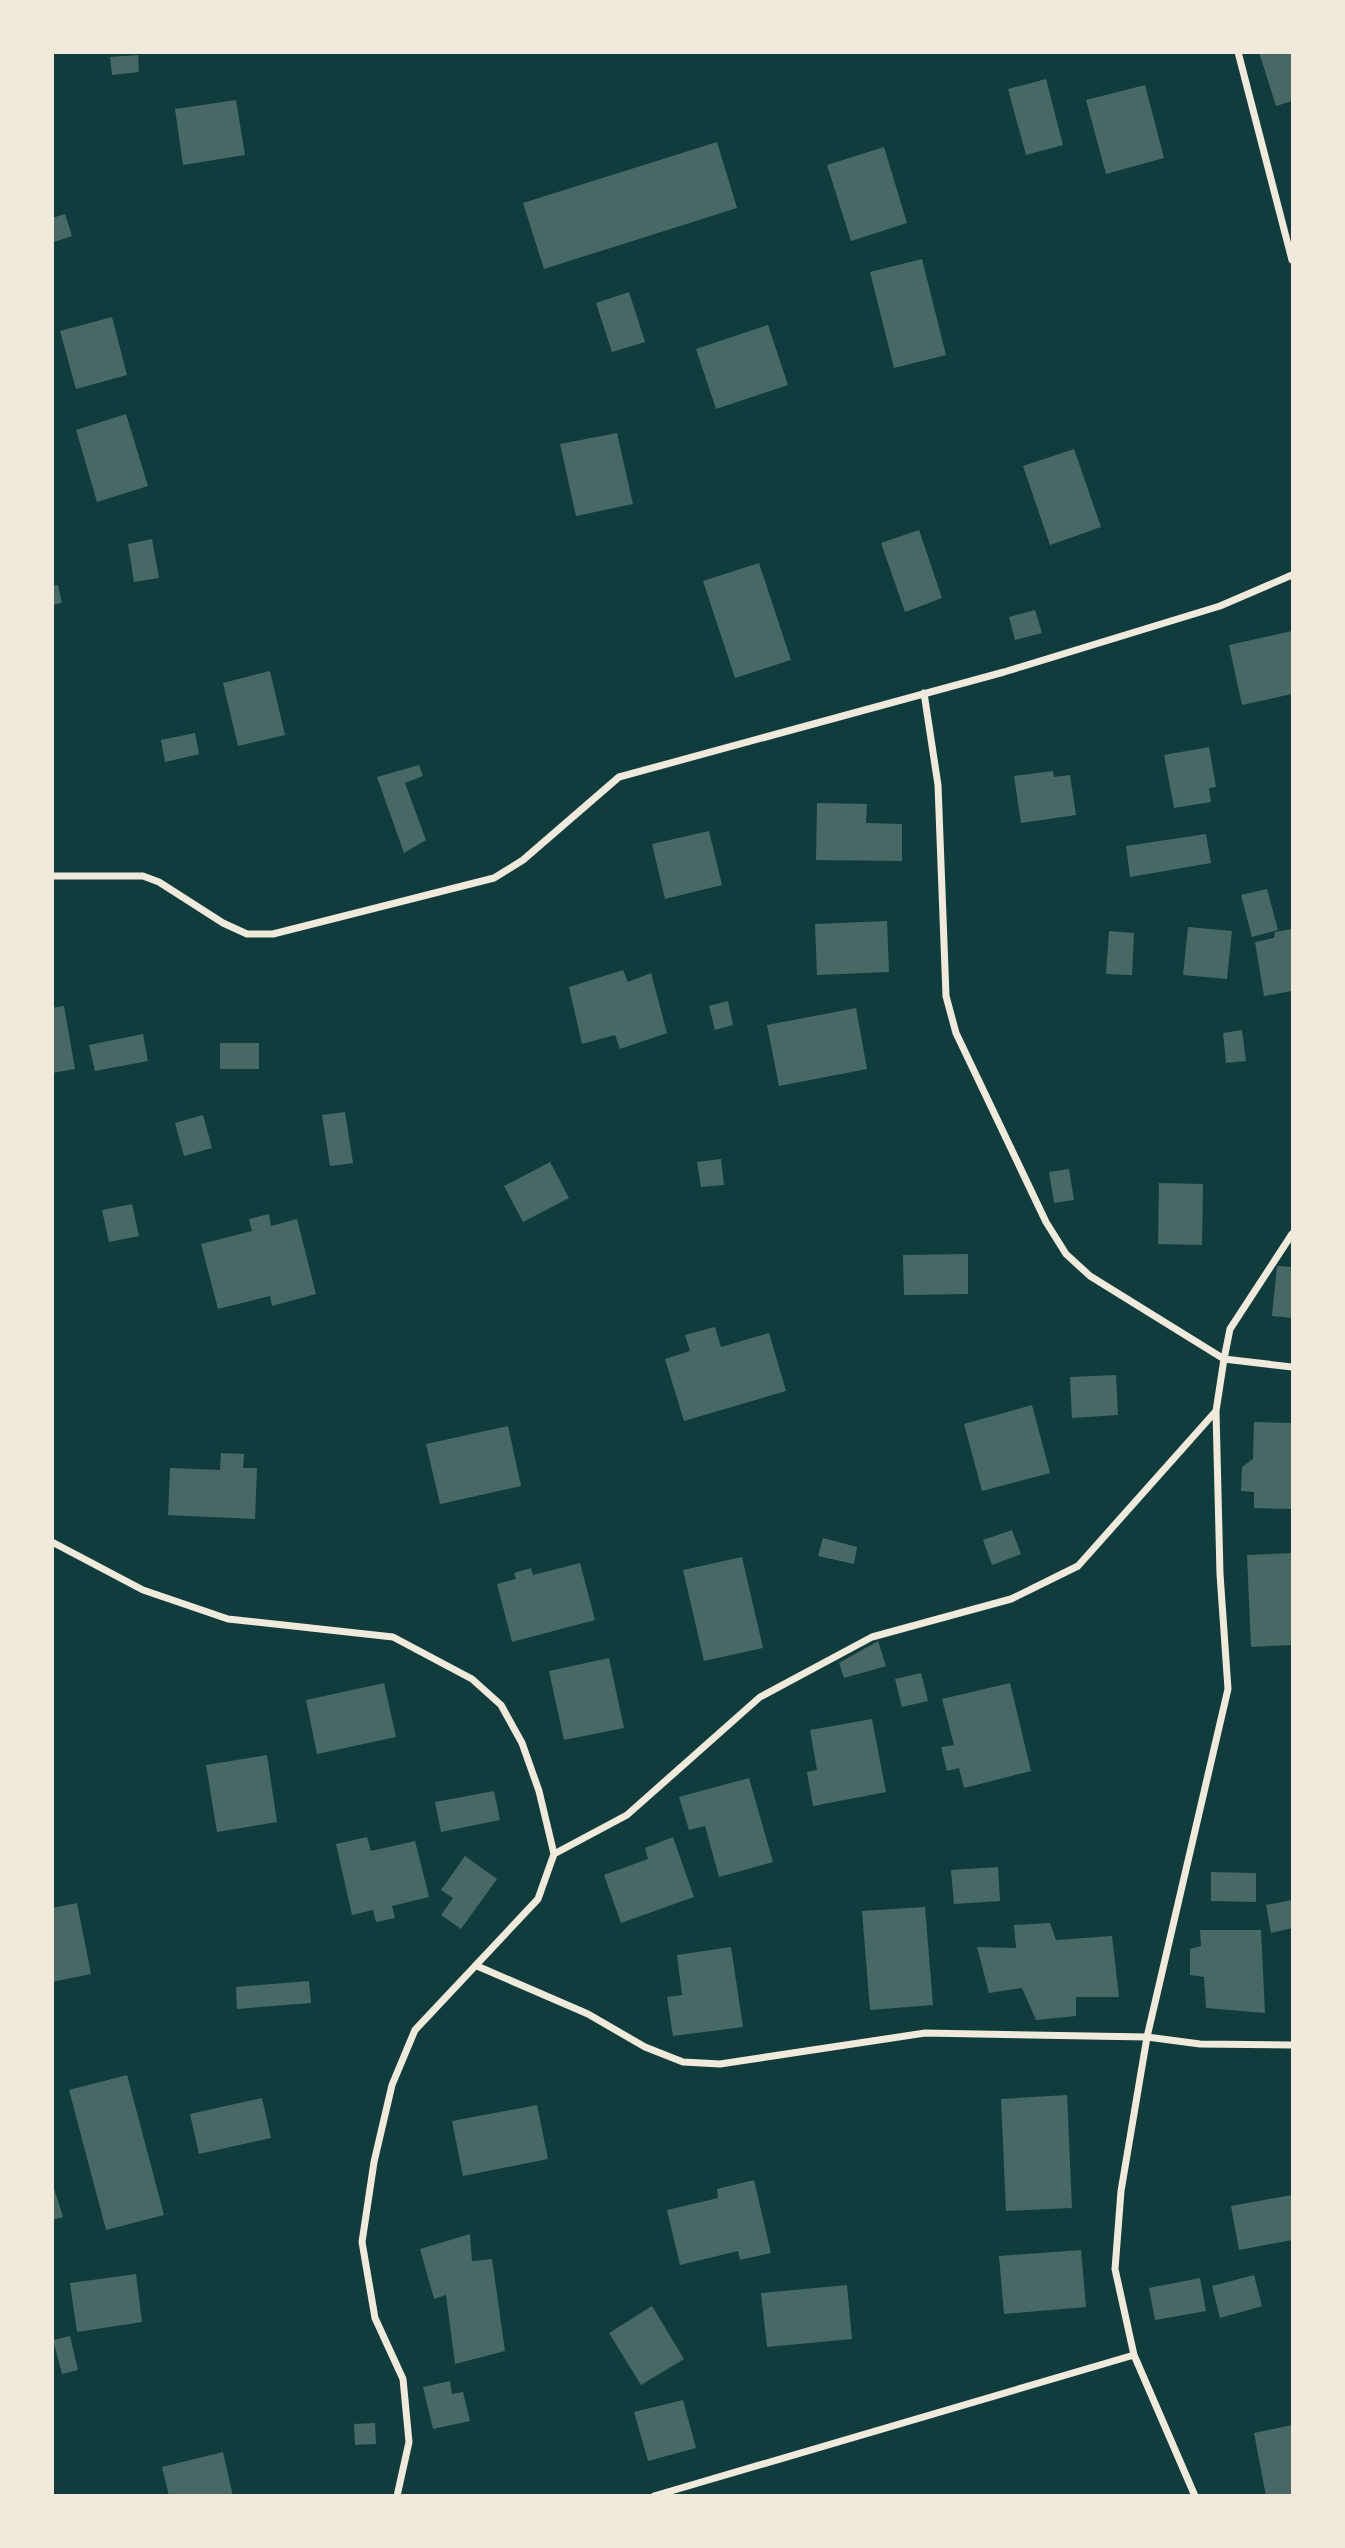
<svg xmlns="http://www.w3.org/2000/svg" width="1345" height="2548" viewBox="0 0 1345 2548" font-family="'Source Serif 4',serif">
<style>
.building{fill:#486865}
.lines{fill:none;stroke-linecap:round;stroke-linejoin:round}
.minor{stroke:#f1e9da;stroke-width:7}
</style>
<rect width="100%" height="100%" fill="#0f3d3e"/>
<path class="building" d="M1259 52H1292V101L1276 106Z
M138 55 139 72 112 75 110 57Z
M1046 79 1063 145 1026 155 1008 89Z
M1145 85 1164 158 1106 174 1086 100Z
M236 100 245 155 183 165 175 109Z
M717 142 737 208 544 269 523 203Z
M884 147 907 223 851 241 827 165Z
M65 214 72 236 54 242 52 218Z
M922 259 946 355 894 368 870 272Z
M629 292 645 342 612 352 596 303Z
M112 317 127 375 76 389 60 331Z
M768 325 788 385 716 409 696 349Z
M126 414 148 486 97 502 76 430Z
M617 433 633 504 576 516 560 444Z
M1074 449 1101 527 1050 545 1023 466Z
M919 530 942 598 905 612 881 543Z
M152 539 159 578 134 582 128 544Z
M759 563 791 660 735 678 703 581Z
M58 585 62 603 52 605V586Z
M1035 610 1042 633 1015 640 1009 617Z
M1292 631V694L1242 705 1229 645Z
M270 671 285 735 238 746 223 683Z
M195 733 199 754 165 762 161 740Z
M1209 747 1216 787 1209 788 1211 802 1174 808 1164 755Z
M419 765 423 776 405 783 426 840 404 853 377 777Z
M1053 771 1054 777 1070 775 1076 815 1021 823 1014 776Z
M817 803 867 804 866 823 902 824V861L816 860Z
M709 831 722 885 665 899 652 844Z
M1206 834 1211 863 1130 877 1126 846Z
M1267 889 1278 930 1252 937 1241 895Z
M887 921 889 972 817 975 815 924Z
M1188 927 1232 931 1227 979 1183 975Z
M1292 929V991L1264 996 1255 942 1274 938 1275 932Z
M1109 931 1134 933 1132 975 1106 974Z
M623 970 628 982 651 973 667 1033 620 1049 615 1035 582 1044 569 987Z
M728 1001 733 1025 715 1030 709 1006Z
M64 1006 75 1069 52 1073V1008Z
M856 1008 867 1069 779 1086 767 1025Z
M1242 1030 1246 1061 1226 1063 1223 1033Z
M143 1034 148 1061 95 1071 89 1045Z
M220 1043H259V1069H220Z
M345 1112 353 1163 330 1166 322 1115Z
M203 1115 212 1148 184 1156 175 1123Z
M721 1159 724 1185 701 1187 697 1162Z
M550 1162 569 1198 523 1222 504 1186Z
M1069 1169 1074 1200 1054 1203 1049 1172Z
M1159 1183 1203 1184 1202 1245 1158 1244Z
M132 1204 139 1236 109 1242 102 1210Z
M269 1214 271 1226 297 1219 316 1294 272 1306 270 1296 218 1309 201 1244 252 1231 249 1219Z
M968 1254V1294L904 1295 903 1255Z
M1277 1266 1292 1267V1318L1272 1316Z
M715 1327 721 1347 769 1333 786 1391 684 1421 665 1359 690 1351 685 1335Z
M1116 1375 1118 1415 1072 1418 1070 1377Z
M1032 1405 1050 1473 982 1491 964 1424Z
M1254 1422 1292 1423V1509L1254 1508V1492L1241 1491 1242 1467 1253 1459Z
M508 1426 521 1486 440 1504 426 1444Z
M221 1453 244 1454 243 1468H257L255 1519 168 1515 170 1468 220 1470Z
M1012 1530 1021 1554 992 1565 983 1540Z
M823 1538 857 1547 854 1564 818 1556Z
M1292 1553V1645L1251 1647 1247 1555Z
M742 1557 763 1648 704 1661 683 1570Z
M580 1563 595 1620 512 1642 497 1584 516 1579 514 1573 531 1568 533 1575Z
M878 1641 886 1666 844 1678 839 1663Z
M609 1658 624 1728 564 1740 549 1671Z
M921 1673 928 1701 902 1707 895 1679Z
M384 1683 396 1737 317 1754 306 1700Z
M1010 1683 1031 1771 964 1788 959 1768 947 1771 941 1747 954 1745 942 1699Z
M872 1719 886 1792 813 1806 807 1772 817 1770 810 1730Z
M267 1755 277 1822 217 1832 206 1765Z
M749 1778 773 1862 719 1877 705 1826 689 1830 679 1797Z
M494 1791 500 1820 441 1832 435 1802Z
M367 1837 371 1851 415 1841 429 1897 392 1906 395 1918 376 1922 373 1910 352 1915 336 1844Z
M673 1837 694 1897 621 1923 604 1875 648 1859 645 1848Z
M465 1856 497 1879 461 1929 441 1915 453 1898 441 1890Z
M998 1867 1000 1901 954 1904 951 1870Z
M1211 1872 1256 1873V1902L1211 1901Z
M1292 1900V1928L1271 1933 1266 1905Z
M77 1903 91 1974 52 1982V1908Z
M925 1907 933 2005 870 2010 862 1911Z
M1050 1923 1056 1940 1112 1936 1119 1997H1076V2016L1036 2020 1022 1988 989 1993 977 1947 1016 1948 1014 1925Z
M1200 1930H1261L1265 2013 1206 2008 1204 1977 1190 1975V1949L1201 1946Z
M731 1947 743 2027 673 2036 667 1997 682 1995 677 1955Z
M309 1981 311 2003 237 2009 236 1987Z
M127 2075 164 2215 106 2230 69 2090Z
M1067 2095 1072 2208 1006 2211 1001 2099Z
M262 2098 271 2138 199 2154 190 2114Z
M537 2105 548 2159 463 2176 452 2121Z
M754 2180 771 2253 740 2260 738 2251 680 2265 667 2210 718 2198 717 2189Z
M52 2182 63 2217 52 2220Z
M1292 2195V2240L1239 2250 1231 2206Z
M470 2234 472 2261 492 2259 505 2351 455 2364 446 2295 434 2299 420 2249Z
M1081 2250 1086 2307 1004 2314 999 2256Z
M136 2274 142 2322 77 2332 70 2283Z
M1254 2275 1262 2306 1220 2318 1212 2286Z
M1200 2278 1206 2311 1155 2320 1149 2288Z
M847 2285 852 2339 767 2347 761 2293Z
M652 2306 684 2359 641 2385 609 2333Z
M70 2336 78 2370 62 2374 53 2340Z
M450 2381 452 2394 463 2392 470 2421 433 2429 423 2387Z
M683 2400 696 2448 648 2461 634 2412Z
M375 2423 376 2444 355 2445 354 2424Z
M1292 2425V2496H1266L1254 2433Z
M223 2452 233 2496H169L162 2467Z"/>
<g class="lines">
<path class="minor" d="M1238 52 1292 260
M924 693 938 785 946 996 956 1033 1046 1222 1066 1254 1090 1276 1224 1359 1292 1367
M52 876H143L159 882 223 923 247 934H273L494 878 523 860 619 777 1004 672 1220 606 1292 575
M52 1542 143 1590 228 1619 393 1637 472 1679 501 1705 522 1743 539 1791 554 1854 538 1899 415 2030 392 2085 374 2162 362 2242 375 2318 403 2379 409 2442 397 2496
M554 1854 627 1815 760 1697 872 1637 1011 1599 1078 1566 1216 1411
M477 1966 588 2014 645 2047 683 2062 720 2064 925 2033 1147 2037 1200 2044 1292 2045
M654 2496 1134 2355
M1195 2496 1134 2355 1115 2269 1121 2191 1147 2037 1228 1689 1220 1574 1216 1411 1224 1359 1230 1329 1292 1234"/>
</g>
<rect width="1345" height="2548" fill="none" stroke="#f1e9da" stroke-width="108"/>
</svg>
